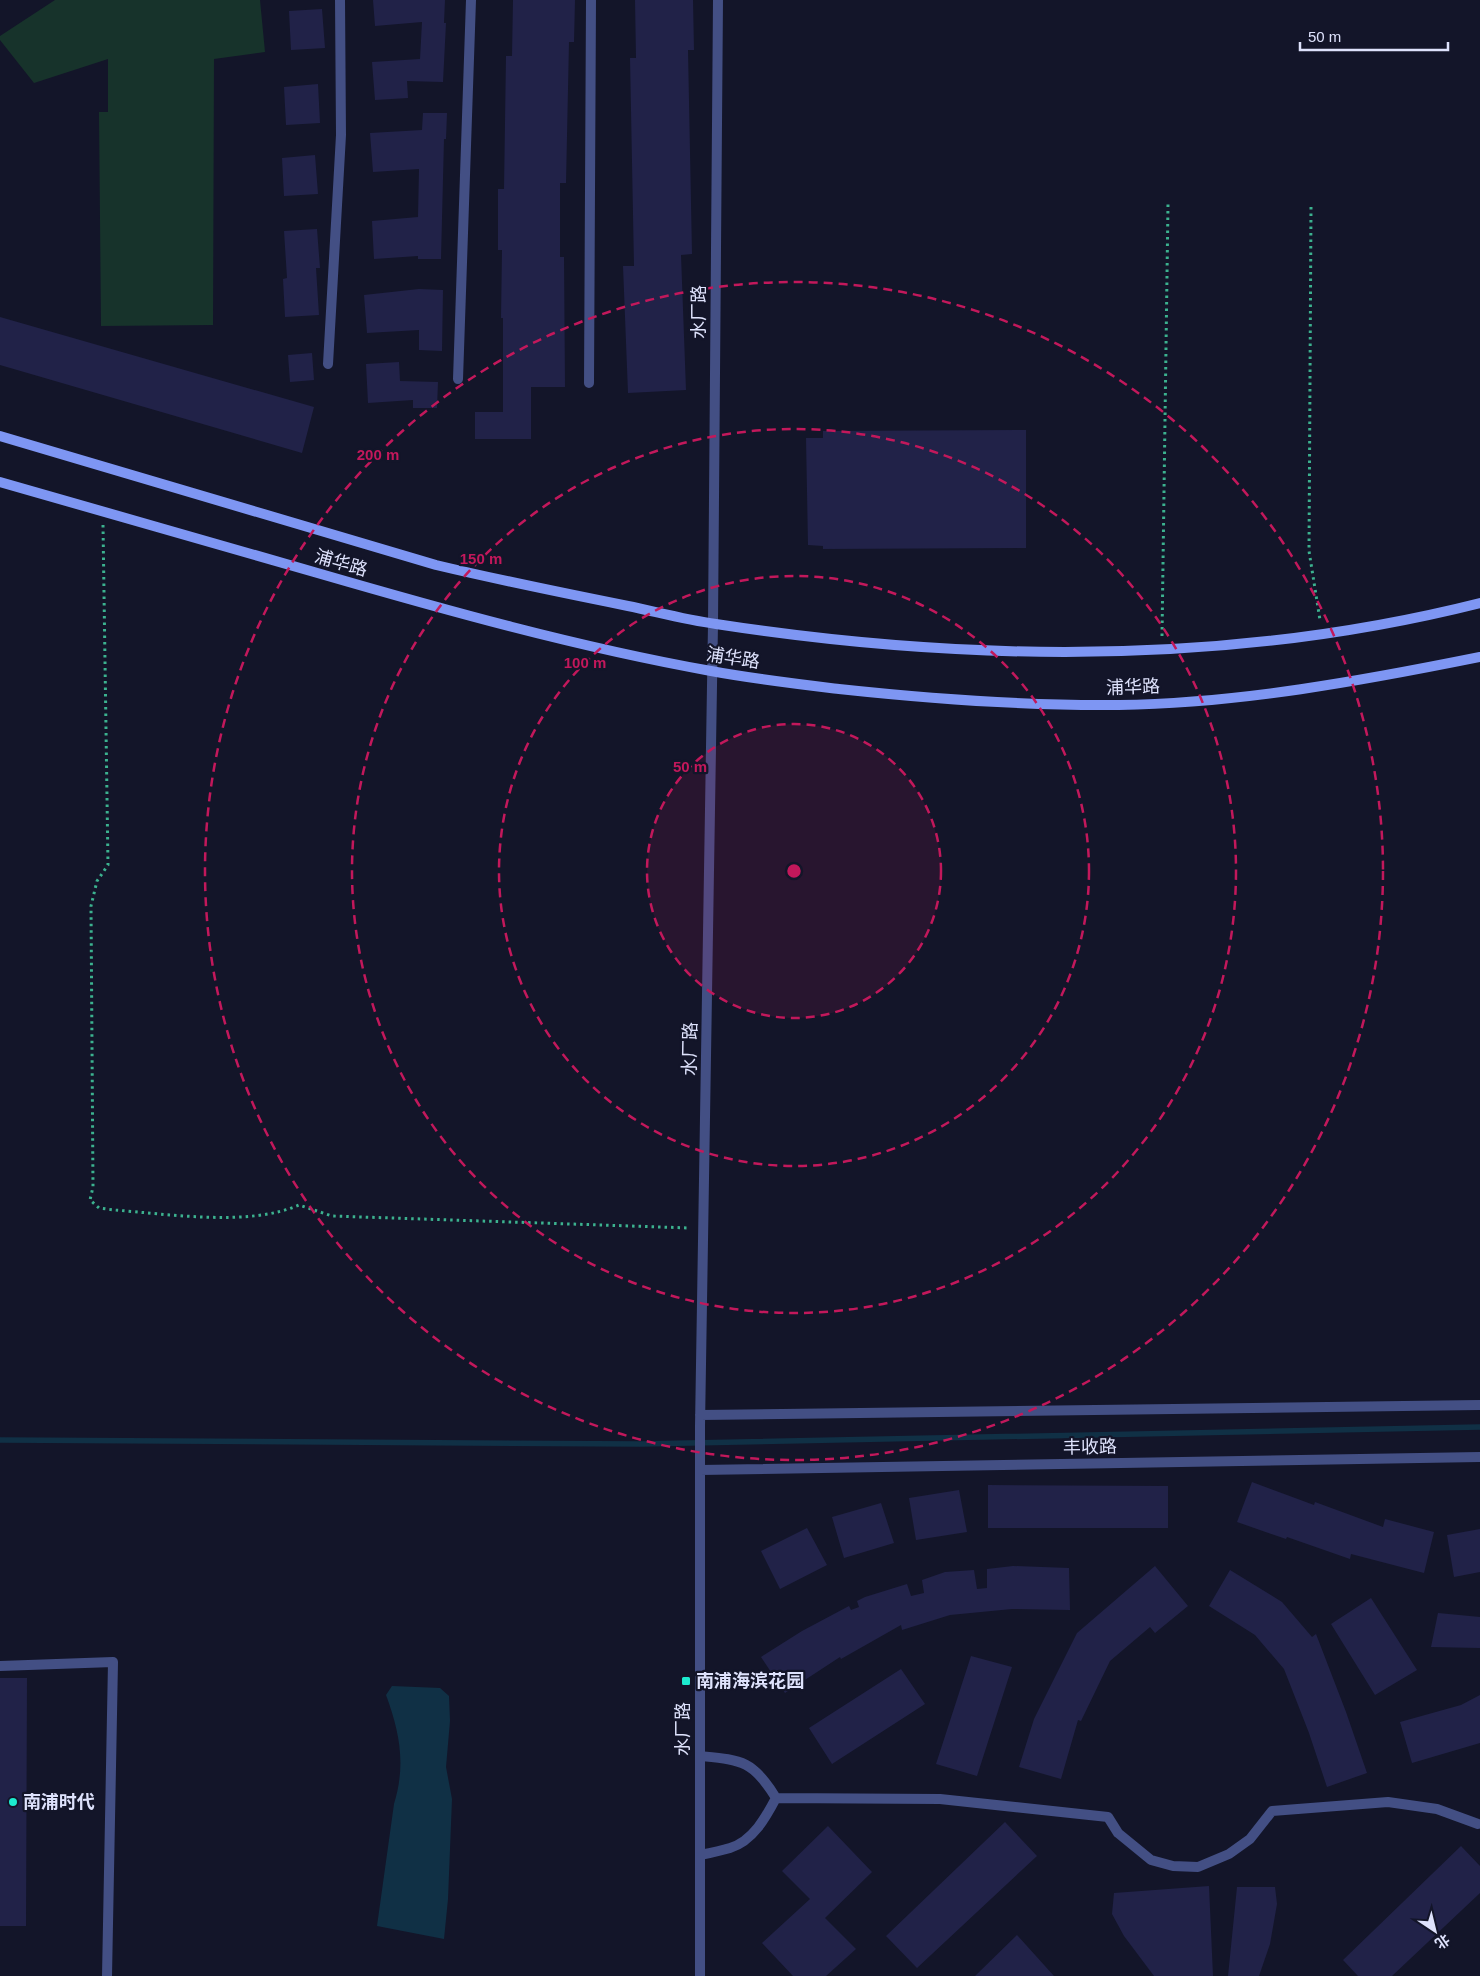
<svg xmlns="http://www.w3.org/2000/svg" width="1480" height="1976" viewBox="0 0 1480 1976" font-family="Arial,'Noto Sans SC',sans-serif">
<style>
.green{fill:#17332b}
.water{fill:#103045}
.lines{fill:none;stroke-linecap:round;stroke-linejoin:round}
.stream{stroke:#103045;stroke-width:5.5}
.building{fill:#212248}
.path{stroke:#3cb28f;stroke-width:3;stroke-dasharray:2.5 4;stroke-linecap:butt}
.service{stroke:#434f84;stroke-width:10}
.minor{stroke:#434f84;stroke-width:10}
.secondary{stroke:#7e96f3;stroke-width:10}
.ring{fill:none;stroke:#c2185b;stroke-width:2.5;stroke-dasharray:9 6}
.poi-dot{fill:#1cebcf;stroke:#131529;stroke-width:2}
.labels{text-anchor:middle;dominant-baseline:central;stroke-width:4.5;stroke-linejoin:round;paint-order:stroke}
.street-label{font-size:18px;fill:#dee2fc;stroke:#131529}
.poi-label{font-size:18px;font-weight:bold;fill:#dee2fc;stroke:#131529;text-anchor:start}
.centre{fill:#c2185b;stroke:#131529;stroke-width:2.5}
.ring-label{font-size:15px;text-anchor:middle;font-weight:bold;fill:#c2185b;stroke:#131529;stroke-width:4.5;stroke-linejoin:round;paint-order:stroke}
</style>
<rect width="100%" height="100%" fill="#131529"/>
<path class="green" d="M55 0H260L265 52 214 59 213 325 101 326 99 112H108V59L34 83 0 40V36Z"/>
<path class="water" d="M392 1686 440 1688 449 1696 450 1721 446 1767 452 1799 448 1899 444 1939 377 1926 394 1804C406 1765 400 1733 386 1695Z"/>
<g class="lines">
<path class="stream" d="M0 1440 640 1444 1480 1427"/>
</g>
<path class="building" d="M373 0H445L444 23H446L443 82 407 81 408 98 375 100 372 62 420 59 422 22 375 26Z
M513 0H575L574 42H569L566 183H560V257H564L565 387H531V439H475V412H503V318H501L502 250H498V189H504L506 56H512Z
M635 0H693L694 50H688L692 254 681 255 686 390 628 393 623 266H634L630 58H636Z
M322 9 325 48 291 50 289 11Z
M318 84 320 123 286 125 284 87Z
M423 113H447L446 139H444L441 259H418V256L374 259 372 221 418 217 419 169 373 172 370 133 422 130Z
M315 155 318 194 284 196 282 158Z
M317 229 320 268H316L319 315 285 317 283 279 287 278 284 231Z
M419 289 443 290 442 351 419 350V330L367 333 364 295Z
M0 317 314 407 302 453 0 365Z
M312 353 314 380 290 382 288 355Z
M399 362 400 381 438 382 437 408H413V400L368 403 366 364Z
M1026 430V548L823 549V546L808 545 806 438H823V431Z
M1252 1482 1314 1505 1315 1502 1383 1527 1385 1519 1434 1532 1424 1573 1351 1554 1350 1559 1287 1537 1286 1539 1237 1522Z
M988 1485 1168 1486V1528H988Z
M959 1490 967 1532 916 1540 909 1498Z
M881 1503 894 1543 844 1558 832 1517Z
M807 1528 827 1565 780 1589 761 1551Z
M1480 1529V1572L1454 1577 1447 1535Z
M1013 1566 1069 1568 1070 1610 1012 1609 950 1615 902 1630 901 1625 841 1659 840 1657 785 1693 761 1657 802 1631 849 1606 851 1610 859 1607 857 1601 865 1597 907 1584 911 1596 924 1593 922 1580 945 1572 974 1570 977 1589 987 1588V1569Z
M1155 1566 1188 1606 1155 1633 1150 1627 1110 1661 1081 1721 1078 1720 1061 1779 1019 1767 1034 1719 1077 1633Z
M1230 1570 1282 1602 1312 1637 1316 1634 1346 1712 1367 1773 1327 1787 1309 1733 1284 1669 1255 1635 1209 1606Z
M1371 1598 1417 1670 1375 1695 1331 1624Z
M1438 1613 1480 1617V1648L1431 1647Z
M971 1656 1012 1667 977 1776 936 1764Z
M901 1669 925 1704 832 1764 809 1728Z
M0 1678H27L26 1926H0Z
M1480 1695V1743L1412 1763 1400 1722 1461 1705Z
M1005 1822 1037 1856 917 1968 886 1936Z
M828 1826 872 1872 825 1918 856 1949 826 1976H793L762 1943 810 1899 782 1871Z
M1461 1846 1480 1866V1893L1392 1976H1358L1343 1960Z
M1209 1886 1213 1976H1154L1124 1936 1112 1914 1114 1893Z
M1237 1887H1275L1277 1904 1270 1944 1259 1976H1228Z
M1017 1935 1054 1976H975Z"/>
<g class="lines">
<path class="path" d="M1311 207 1309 551 1320 620
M103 525 108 865 97 881 91 906 93 1187 90 1200 99 1208 114 1210C169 1214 249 1227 299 1205L332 1216 690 1228
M1162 636 1168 204"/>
<path class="service" d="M0 1666 113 1662 107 1976
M700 1756C741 1760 753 1760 776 1798L940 1799 1108 1817 1118 1833 1151 1860 1173 1866 1198 1867 1229 1854 1250 1839 1272 1811 1388 1802 1437 1809 1478 1824
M700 1855C710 1853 720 1851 730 1848 753 1841 766 1817 776 1798"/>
<path class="minor" d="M328 364 341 135 340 0
M458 379 471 0
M589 383 591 0
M700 1415 1480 1405
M700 1470 1480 1457
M700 1976V1426L713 624 718 0"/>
<path class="secondary" d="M0 436 436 565C499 580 563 593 628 606 657 612 686 620 716 624 970 663 1230 666 1480 603
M0 482C105 512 209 542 314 572 445 610 577 647 711 671 754 679 797 684 839 689 932 699 1026 706 1119 705 1241 703 1361 681 1480 657"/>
</g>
<circle cx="794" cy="871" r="147" fill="#c2185b" fill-opacity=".12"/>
<g class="ring">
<circle cx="794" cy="871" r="147"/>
<circle cx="794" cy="871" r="295"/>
<circle cx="794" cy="871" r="442"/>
<circle cx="794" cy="871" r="589"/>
</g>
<g class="poi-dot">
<rect x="681" y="1676" width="10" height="10" rx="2.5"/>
<circle cx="13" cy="1802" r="5"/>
</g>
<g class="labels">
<g class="street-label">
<text transform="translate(699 312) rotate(-90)">水厂路</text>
<text transform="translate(341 563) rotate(16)">浦华路</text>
<text transform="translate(733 658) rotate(9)">浦华路</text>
<text transform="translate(1133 687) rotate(-2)">浦华路</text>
<text transform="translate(690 1049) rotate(-89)">水厂路</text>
<text transform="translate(1090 1447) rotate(-1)">丰收路</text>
<text transform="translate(683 1729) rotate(-90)">水厂路</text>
</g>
<g class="poi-label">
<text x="696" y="1681">南浦海滨花园</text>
<text x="23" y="1802">南浦时代</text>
</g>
</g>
<circle cx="794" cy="871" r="8" class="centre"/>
<g class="ring-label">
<text x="378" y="460">200 m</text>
<text x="481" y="564">150 m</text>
<text x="585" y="668">100 m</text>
<text x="690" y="772">50 m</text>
</g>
<g transform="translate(1435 1931) rotate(145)" stroke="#131529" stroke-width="4" paint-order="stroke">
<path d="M0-4L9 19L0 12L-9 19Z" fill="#dee2fc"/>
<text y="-8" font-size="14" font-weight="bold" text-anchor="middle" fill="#dee2fc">北</text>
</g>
<path d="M1300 42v8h148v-8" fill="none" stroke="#dee2fc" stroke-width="2.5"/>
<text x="1308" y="42" font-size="15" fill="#dee2fc" stroke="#131529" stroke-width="4" paint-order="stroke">50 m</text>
</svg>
